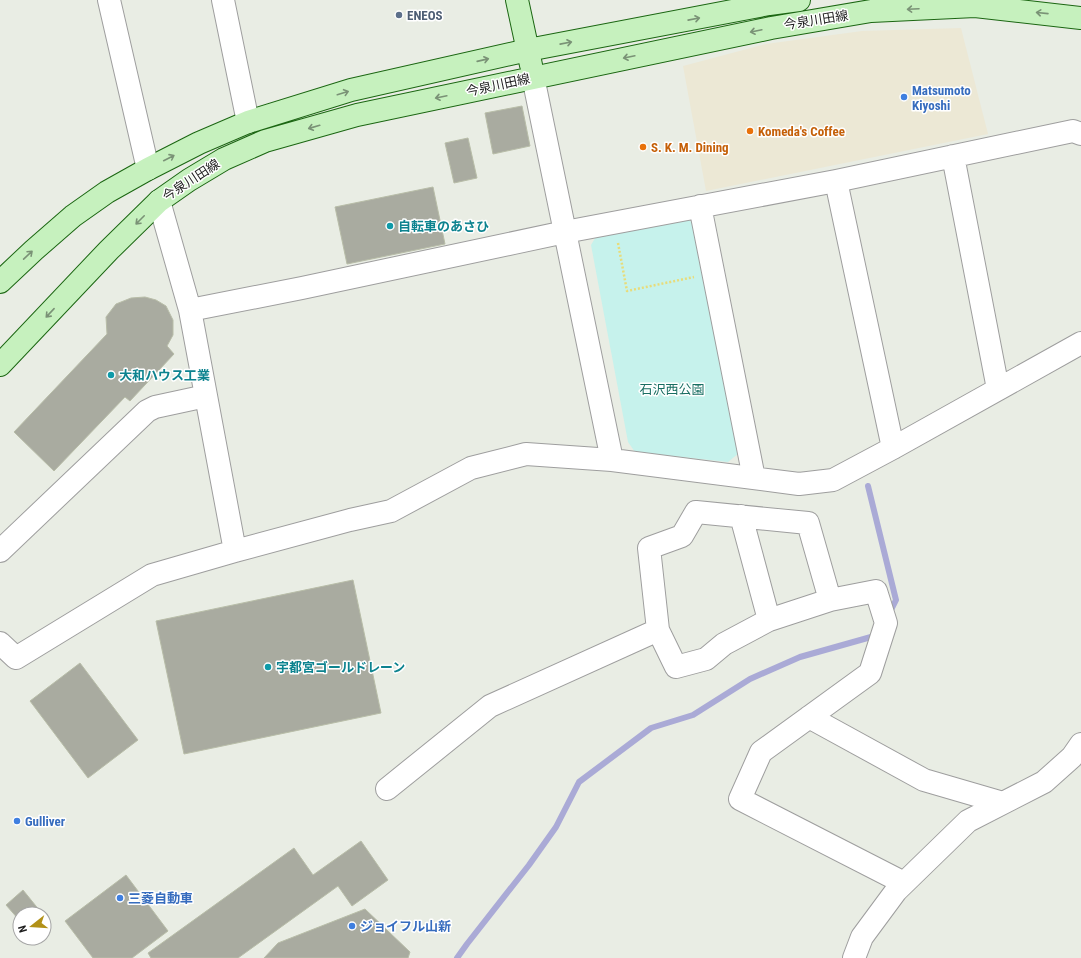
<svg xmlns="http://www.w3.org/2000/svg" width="1081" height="958" viewBox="0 0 1081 958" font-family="'Roboto Condensed','Noto Sans JP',sans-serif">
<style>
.commercial{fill:#ece8d5}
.park{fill:#c6f2ec}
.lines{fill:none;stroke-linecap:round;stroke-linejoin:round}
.stream{stroke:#aaaad6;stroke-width:6}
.building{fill:#a9aba0;stroke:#b8bda8}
.street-casing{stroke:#9e9e9e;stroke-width:24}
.secondary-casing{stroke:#1b6612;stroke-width:24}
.path{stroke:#e8dc7a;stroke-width:2.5;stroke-dasharray:2 2;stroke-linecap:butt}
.street{stroke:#fff;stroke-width:22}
.secondary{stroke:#c6f1be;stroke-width:22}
.oneway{stroke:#7a9276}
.service-dot{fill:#5c6f8a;stroke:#fff;stroke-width:1.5}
.shop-dot{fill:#3f7fe0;stroke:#fff;stroke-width:1.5}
.food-dot{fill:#e8710a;stroke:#fff;stroke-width:1.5}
.culture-dot{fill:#0f9aa8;stroke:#fff;stroke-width:1.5}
.labels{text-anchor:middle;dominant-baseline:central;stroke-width:3;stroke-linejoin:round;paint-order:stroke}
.service-label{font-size:13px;font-weight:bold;fill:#4e5e75;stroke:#fff;text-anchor:start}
.street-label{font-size:13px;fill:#1d1d1d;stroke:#fff}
.shop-label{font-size:13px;font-weight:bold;fill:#366cbe;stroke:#fff;text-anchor:start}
.food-label{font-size:13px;font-weight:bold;fill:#c56008;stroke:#fff;text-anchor:start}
.culture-label{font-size:13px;font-weight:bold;fill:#0d838f;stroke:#fff;text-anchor:start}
.park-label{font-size:13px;fill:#186e62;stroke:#fff}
</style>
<rect width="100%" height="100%" fill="#e9ede4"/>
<path class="commercial" d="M961 28 988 134 706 191 683 66 766 44 862 31Z"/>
<path class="park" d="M686 218 695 225 739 453 728 462 635 452 628 442 591 245 597 235Z"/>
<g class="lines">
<path class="stream" d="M868 486 896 600 889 614
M457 958 467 944 529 865 556 827 579 782 651 728 693 715 750 679 800 657 871 637 876 634"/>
</g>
<path class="building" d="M522 106 530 146 493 154 485 113Z
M468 138 477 178 454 183 445 143Z
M433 187 445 244 347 264 335 207Z
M145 297 156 300 166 306 173 320V335L167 346 174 354 130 401 125 397 54 471 14 432 107 334 106 317 116 304 131 298Z
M353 580 381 713 184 754 156 621Z
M80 663 138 740 88 778 30 701Z
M361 841 388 880 352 906 338 886 238 958H151L148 953 294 848 313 875Z
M126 875 168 931 132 958H93L65 921Z
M23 890 40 911 37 914H20V921L6 905Z
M365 909 410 952 408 958H264L278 943Z"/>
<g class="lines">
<g class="street-casing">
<path id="street" d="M109 0 148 169
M223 0 248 122
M533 77 612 460
M953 156 998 389
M836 181 893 448
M159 201 190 310 235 551
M700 206 754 478
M190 310 302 288 565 232 836 181 1073 131 1081 134
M741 516 769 620
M0 551 147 411 155 407 206 396
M830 600 876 591 886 623 870 673 761 752 740 799 904 883
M0 643 16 658 152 575 235 551 350 520 391 511 471 468 526 454 612 460 799 484 833 480 893 448 1081 343
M809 717 924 780 1003 803
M387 789 490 706 658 630 649 548 682 536 696 512 808 523 830 600 769 620 724 644 706 659 676 667 658 630
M854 958 862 937 896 891 968 821 1044 782 1072 757 1081 744"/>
</g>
<g class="secondary-casing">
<path id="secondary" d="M517 0 531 65
M0 282 34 250 73 216 107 192 148 169 199 143 248 122 351 90 528 50 769 4 799 0
M0 365 109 250 159 201 189 180 224 159 265 141 357 115 771 28 871 11 975 6 1081 18"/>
</g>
<path class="path" d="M618 243 627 291 694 277"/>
<use href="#street" class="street"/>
<use href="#secondary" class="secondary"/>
</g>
<defs><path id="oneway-shaft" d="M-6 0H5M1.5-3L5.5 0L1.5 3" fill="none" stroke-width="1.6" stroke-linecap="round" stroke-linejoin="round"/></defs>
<g class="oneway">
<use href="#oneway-shaft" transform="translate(913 9) rotate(177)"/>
<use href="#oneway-shaft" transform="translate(1042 13) rotate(-174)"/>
<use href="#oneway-shaft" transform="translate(694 19) rotate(-11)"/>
<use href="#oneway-shaft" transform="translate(756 31) rotate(168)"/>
<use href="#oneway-shaft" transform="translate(566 43) rotate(-11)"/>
<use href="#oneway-shaft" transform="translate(629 57) rotate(168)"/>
<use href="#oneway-shaft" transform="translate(483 60) rotate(-13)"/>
<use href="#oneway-shaft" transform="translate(343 93) rotate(-17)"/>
<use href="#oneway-shaft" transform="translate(441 97) rotate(168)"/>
<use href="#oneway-shaft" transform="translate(314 127) rotate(164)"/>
<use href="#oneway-shaft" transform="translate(169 158) rotate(-27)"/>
<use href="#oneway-shaft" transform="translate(140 220) rotate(135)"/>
<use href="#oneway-shaft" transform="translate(28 255) rotate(-43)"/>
<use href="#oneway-shaft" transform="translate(50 313) rotate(133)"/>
</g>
<circle class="service-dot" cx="399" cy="15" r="4"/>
<g class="shop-dot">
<circle cx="904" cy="97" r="4"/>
<circle cx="17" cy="821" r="4"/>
<circle cx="120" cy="898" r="4"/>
<circle cx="352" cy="926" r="4"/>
</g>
<g class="food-dot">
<circle cx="750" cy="131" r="4"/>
<circle cx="643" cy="147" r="4"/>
</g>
<g class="culture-dot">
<circle cx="390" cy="226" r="4"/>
<circle cx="111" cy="375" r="4"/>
<circle cx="268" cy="667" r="4"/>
</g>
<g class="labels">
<g class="service-label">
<text x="407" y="15">ENEOS</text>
</g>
<g class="street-label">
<text transform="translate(816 20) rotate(-9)">今泉川田線</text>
<text transform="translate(498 85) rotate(-12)">今泉川田線</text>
<text transform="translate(191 180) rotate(-33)">今泉川田線</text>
</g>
<g class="shop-label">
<text x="912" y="90">Matsumoto<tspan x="912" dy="15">Kiyoshi</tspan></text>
<text x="25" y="821">Gulliver</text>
<text x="128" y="898">三菱自動車</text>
<text x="360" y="926">ジョイフル山新</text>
</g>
<g class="food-label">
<text x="758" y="131">Komeda's Coffee</text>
<text x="651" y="147">S. K. M. Dining</text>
</g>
<g class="culture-label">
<text x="398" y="226">自転車のあさひ</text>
<text x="119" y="375">大和ハウス工業</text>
<text x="276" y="667">宇都宮ゴールドレーン</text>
</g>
<g class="park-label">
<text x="672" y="389">石沢西公園</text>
</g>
</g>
<g transform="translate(32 926) rotate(253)"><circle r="19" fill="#ffffff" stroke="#a5a5a5"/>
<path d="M0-3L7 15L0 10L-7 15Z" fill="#b29118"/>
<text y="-6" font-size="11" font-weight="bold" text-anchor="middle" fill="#1d1d1d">N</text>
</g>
</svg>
